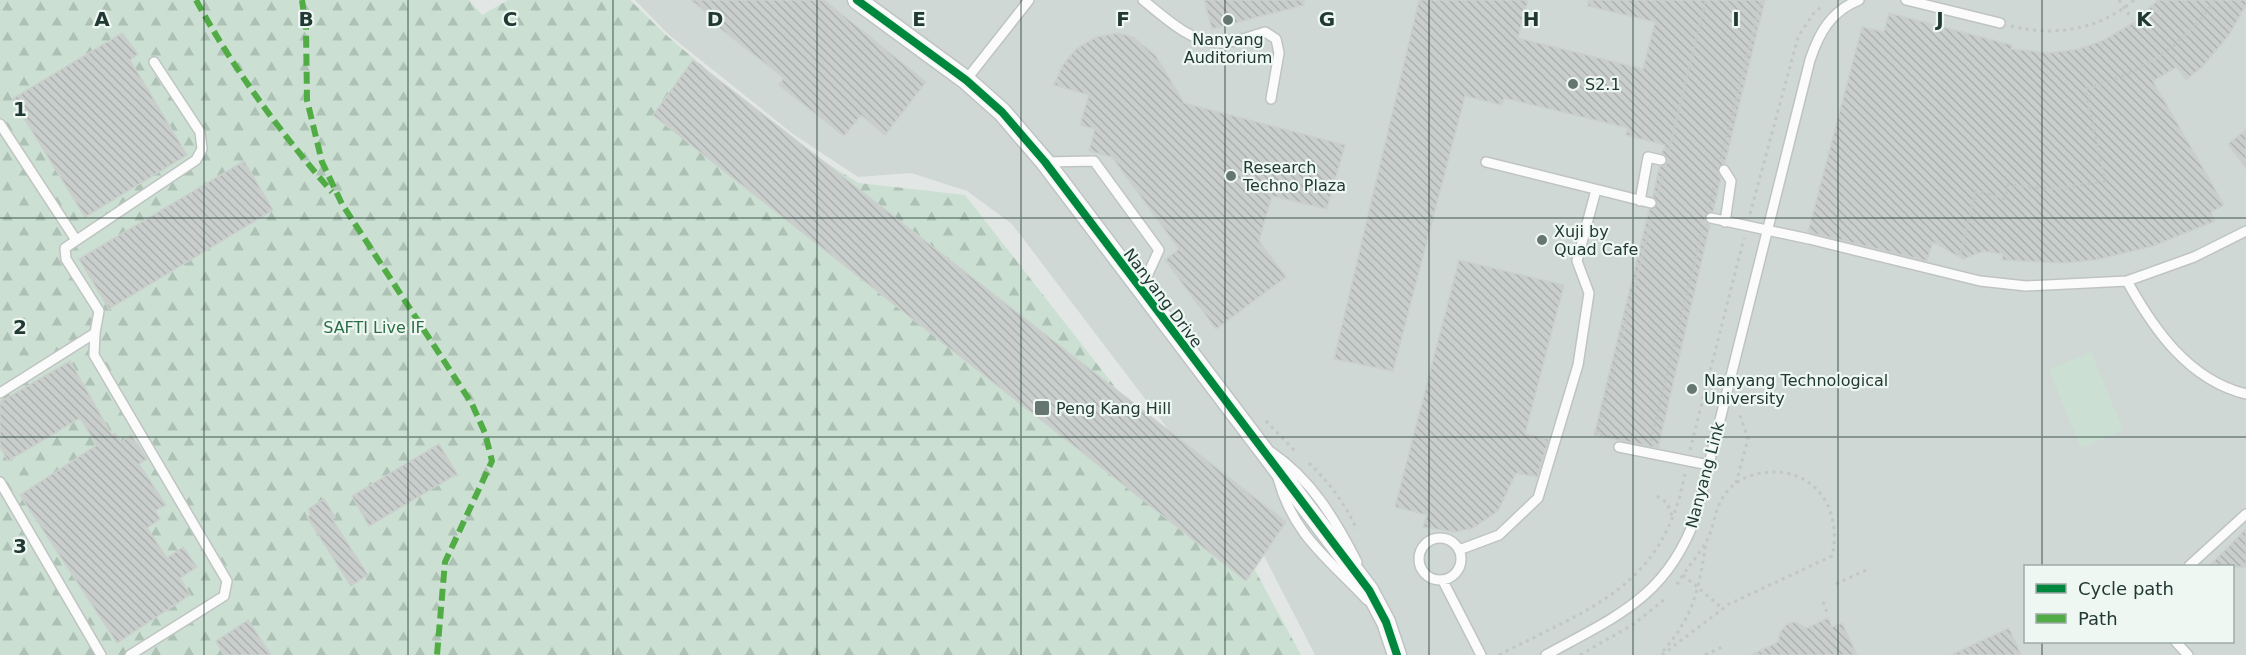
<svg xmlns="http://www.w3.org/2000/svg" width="2246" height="655" viewBox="0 0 2246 655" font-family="'DejaVu Sans',sans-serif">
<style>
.built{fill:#cfd8d5;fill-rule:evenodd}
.forest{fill:url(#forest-firs)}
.pitch{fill:#cbe0d2}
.building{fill:url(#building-back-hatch);stroke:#cbd0ce;stroke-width:1.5}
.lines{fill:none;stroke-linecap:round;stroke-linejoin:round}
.lane-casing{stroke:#bfc4c2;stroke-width:12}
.street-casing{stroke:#bfc4c2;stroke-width:21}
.path{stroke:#c0c7c6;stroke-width:3;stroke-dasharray:3 4.5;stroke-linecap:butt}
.lane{stroke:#fbfbfb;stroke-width:9}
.street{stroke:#fbfbfb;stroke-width:18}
.quiet{stroke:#52ac45;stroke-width:6;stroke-dasharray:12 6;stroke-linecap:butt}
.cycleway-casing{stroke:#eff7f3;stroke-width:11}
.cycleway{stroke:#00873e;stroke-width:8}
.grid{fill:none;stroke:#213933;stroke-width:1.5;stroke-opacity:0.55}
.poi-dot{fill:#657671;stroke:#eff7f3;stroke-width:2}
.labels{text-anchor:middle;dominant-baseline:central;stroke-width:4.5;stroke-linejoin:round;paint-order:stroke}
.poi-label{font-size:16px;fill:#213933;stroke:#eff7f3;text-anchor:start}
.street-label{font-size:16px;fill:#213933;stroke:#eff7f3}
.park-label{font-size:16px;fill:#2d6e47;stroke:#eff7f3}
.grid-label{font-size:20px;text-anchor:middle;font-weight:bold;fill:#213933;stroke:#eff7f3;stroke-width:4.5;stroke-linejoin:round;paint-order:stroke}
</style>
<defs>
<pattern id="forest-firs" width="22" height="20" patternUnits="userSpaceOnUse" patternTransform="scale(1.5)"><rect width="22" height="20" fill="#cbe0d2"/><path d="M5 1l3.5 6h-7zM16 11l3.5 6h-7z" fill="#aec1b5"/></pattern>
<pattern id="building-back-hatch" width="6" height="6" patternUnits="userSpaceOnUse" patternTransform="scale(1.5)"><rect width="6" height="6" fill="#c9cecc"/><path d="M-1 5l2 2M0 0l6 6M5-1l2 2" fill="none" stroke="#acb2b0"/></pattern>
</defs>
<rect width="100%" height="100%" fill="#e2e7e5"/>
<path class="built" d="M635 0H2246V655H1315L1263 554 1012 224 967 191 911 173 858 177 793 134 668 34ZM2026 566H2232V642H2026Z"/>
<path class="forest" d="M0 0H469L482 15 508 0H630L665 34 788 139 859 183 965 195 1248 557 1301 655H0Z"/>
<path class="pitch" d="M2091 352 2123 430 2081 448 2049 370Z"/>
<path class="building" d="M691 0H824L926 82 885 135 861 115 844 136 779 85 784 78 708 19 711 16Z
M1204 0H1304V5L1212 29Z
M1419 0H1528L1518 38 1643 69 1655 22 1588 6V0H1765L1725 163 1718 167 1721 178 1713 212 1705 216V221L1710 225 1658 448 1594 435 1649 210 1658 204 1653 196 1659 167 1665 165 1668 161 1662 153 1665 145 1626 135 1628 128 1504 98 1502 105 1465 96 1393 371 1334 359Z
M2158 0H2246V5L2229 35 2203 66 2186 80 2177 67 2153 81 2224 205 2211 212 2215 221 2153 246 2095 260 2063 263 2002 260 2003 254 1984 251 1963 259 1933 242 1927 261 1808 232 1862 27 1884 32 1889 13 2012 45 2011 49 2050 53 2079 49 2104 40 2133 23Z
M122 33 138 54 130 60 187 155 85 217 12 99Z
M1118 33 1133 37 1156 56 1184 103 1345 145 1327 209 1272 196 1259 241 1286 277 1216 329 1165 260 1179 249 1112 157 1089 151 1095 129 1080 125 1089 95 1054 85 1062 66 1076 49 1096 37Z
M693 60 1286 522 1246 581 653 115Z
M2246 130V168L2228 144Z
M244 161 273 210 109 309 79 259Z
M1459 260 1564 285 1525 434 1549 439 1537 477 1516 473 1498 511 1473 528 1455 532 1423 527 1427 515 1395 507Z
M70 361 112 435 115 433 121 442 131 435 147 459 139 464 166 505 155 511 160 519 147 528 167 558 183 547 197 567 180 578 190 595 117 643 20 495 97 445 80 418 8 461 0 447V402Z
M439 444 457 474 369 526 352 496Z
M324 499 335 517 332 519 368 575 351 586 307 517 311 515 308 509Z
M2246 529V567H2208Z
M1828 618 1832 627 1842 623 1857 655H1751L1778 642 1780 632 1787 624 1795 622 1807 628Z
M248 620 271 655H224L216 641Z
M2009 628 2021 655H1951Z"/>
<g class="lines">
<g class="lane-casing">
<path id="lane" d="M1143 0C1164 17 1191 43 1220 43 1234 43 1251 36 1265 32L1276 39 1279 53 1271 99
M1906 0 2000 23
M966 80 1029 0
M0 124 76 240
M1045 162 1094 161 1159 250 1141 289
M1486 162 1651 203
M1724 170 1731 181 1725 222
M1640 201 1648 157 1661 160
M1711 218 1809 239 1980 281 2026 286 2127 281 2194 257 2246 231
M2127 281C2154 330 2189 380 2246 394
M95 333 94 355 227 581 224 596 130 655
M0 393 95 333 99 311 66 259 65 248 196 160 202 149 200 132 154 62
M1619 447 1709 465
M1271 452C1311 479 1335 519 1357 562
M1278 478C1293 535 1329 559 1367 600
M0 482 101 655
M1419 559a21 21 0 1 1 42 0a21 21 0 1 1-42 0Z
M1459 550 1499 535 1538 498 1578 365 1589 293 1577 261 1596 190
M2189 566 2246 514
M1443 581 1481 655
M2176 642 2188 655
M1546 655C1617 616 1667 597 1696 516L1810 60C1819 33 1831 11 1859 0"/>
</g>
<g class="street-casing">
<path id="street" d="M857 0 966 80 1002 112 1045 162 1369 590 1386 622 1397 655"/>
</g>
<path class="path" d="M2119 0 2132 19
M2011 26C2054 37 2099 30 2134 0
M1669 150 1706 0
M1721 159 1761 0
M1658 193 1663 174
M1709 205 1715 183
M1750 214 1798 37 1813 14 1823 5
M1961 252 1976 191 2005 199 2008 185 2055 189 2105 181 2085 89C2139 74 2183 47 2215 0
M1266 421 1295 451
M1610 437 1597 434 1652 217
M1651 441 1703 229
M1690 450 1744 238
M1309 463C1329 482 1346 505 1357 530
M1736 483 1748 439 1739 412
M1657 496 1667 503 1672 516
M1683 575 1722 608
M1836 584 1866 570
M1823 602 1828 615
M1663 651C1694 616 1699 588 1706 543
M1499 655C1591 607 1663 588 1685 474
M1580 655 1634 624 1665 599
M1662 655 1729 604 1832 556C1842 515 1820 472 1774 472 1761 472 1746 475 1735 484 1712 502 1718 522 1705 544 1696 558 1685 571 1676 586
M1705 655 1724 646"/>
<use href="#lane" class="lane"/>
<use href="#street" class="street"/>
<path class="quiet" d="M196 0C234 70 280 132 332 192
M302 0 306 29 307 100 322 162 342 204 472 404 485 433 492 461 445 562 437 655"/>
<g class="cycleway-casing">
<path id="cycleway" d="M857 0 966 80 1002 112 1045 162 1369 590 1386 622 1397 655"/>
</g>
<use href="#cycleway" class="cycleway"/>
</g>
<path class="grid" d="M204 0V655M408 0V655M613 0V655M817 0V655M1021 0V655M1225 0V655M1429 0V655M1633 0V655M1838 0V655M2042 0V566M0 218H2246M0 437H2246M2042 642V655"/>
<g class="poi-dot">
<circle cx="1228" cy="20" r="6"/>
<circle cx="1573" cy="84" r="6"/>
<circle cx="1231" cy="176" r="6"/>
<circle cx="1542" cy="240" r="6"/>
<circle cx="1692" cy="389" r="6"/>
<rect x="1034" y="400" width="16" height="16" rx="3"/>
</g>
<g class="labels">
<g class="poi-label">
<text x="1228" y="39" text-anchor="middle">Nanyang<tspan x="1228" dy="18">Auditorium</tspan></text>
<text x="1585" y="84">S2.1</text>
<text x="1243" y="167">Research<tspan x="1243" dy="18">Techno Plaza</tspan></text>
<text x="1554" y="231">Xuji by<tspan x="1554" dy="18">Quad Cafe</tspan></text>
<text x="1704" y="380">Nanyang Technological<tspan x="1704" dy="18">University</tspan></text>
<text x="1056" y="408">Peng Kang Hill</text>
</g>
<g class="street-label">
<text transform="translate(1163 298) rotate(53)">Nanyang Drive</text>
<text transform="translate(1705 475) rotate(-75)">Nanyang Link</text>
</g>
<g class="park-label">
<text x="374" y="327">SAFTI Live IF</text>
</g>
</g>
<g class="grid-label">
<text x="102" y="26">A</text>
<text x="306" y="26">B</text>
<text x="510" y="26">C</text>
<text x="715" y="26">D</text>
<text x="919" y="26">E</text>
<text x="1123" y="26">F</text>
<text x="1327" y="26">G</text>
<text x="1531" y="26">H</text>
<text x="1736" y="26">I</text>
<text x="1940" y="26">J</text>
<text x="2144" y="26">K</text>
<text x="20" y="116">1</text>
<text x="20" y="334">2</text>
<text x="20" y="553">3</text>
</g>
<rect x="2024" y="565" width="210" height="78" fill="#eff7f3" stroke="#9daba6" stroke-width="1.5"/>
<rect x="2036" y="584" width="30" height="9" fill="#00873e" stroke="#9daba6" stroke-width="1.5"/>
<text x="2078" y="595" font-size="18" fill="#213933">Cycle path</text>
<rect x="2036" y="614" width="30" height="9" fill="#52ac45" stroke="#9daba6" stroke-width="1.5"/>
<text x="2078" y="625" font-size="18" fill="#213933">Path</text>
</svg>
